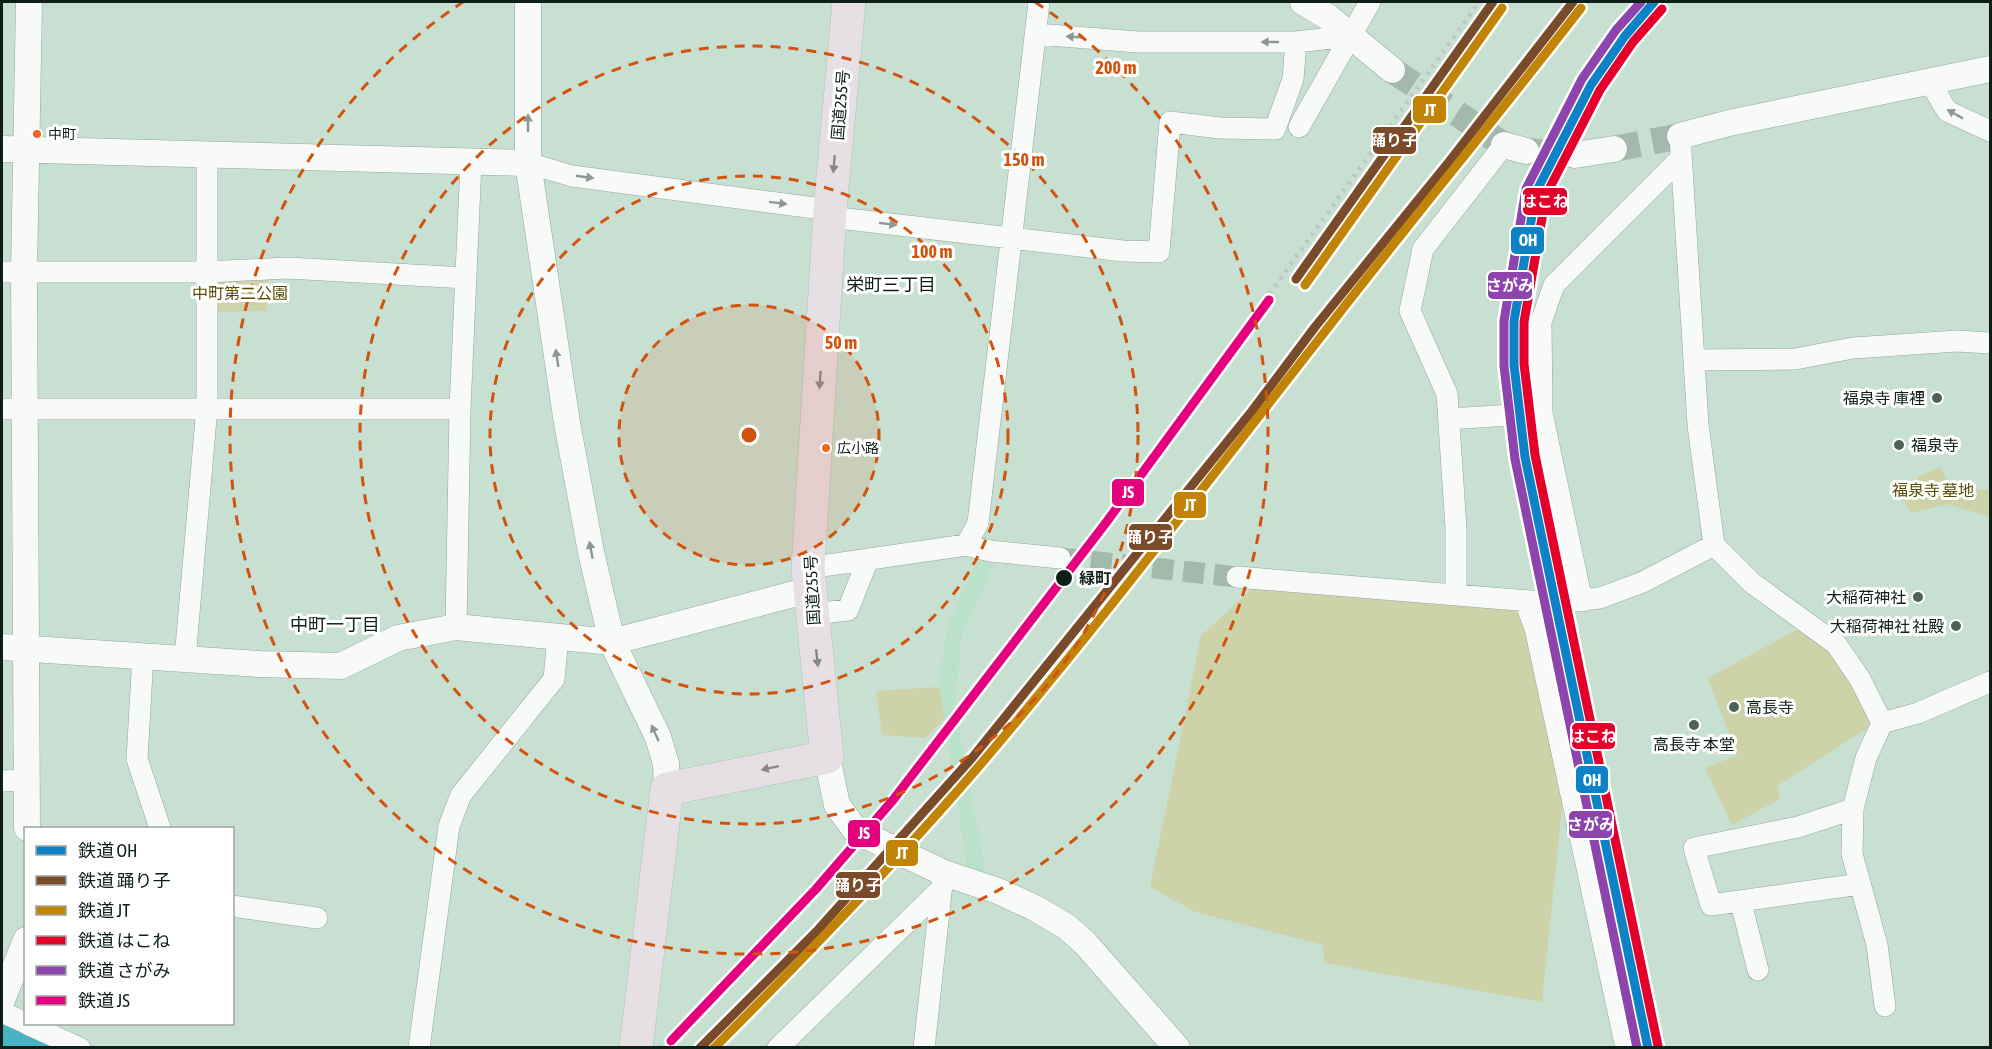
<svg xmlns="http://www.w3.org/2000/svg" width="1992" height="1049" viewBox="0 0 1992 1049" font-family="'Asap Condensed','Noto Sans JP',sans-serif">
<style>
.built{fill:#bae2ca}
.green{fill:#cdd2a9}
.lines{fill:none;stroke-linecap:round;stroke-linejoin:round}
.river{stroke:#49b3c6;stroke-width:32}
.minor-tunnel{stroke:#a3b9ac;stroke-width:21;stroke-dasharray:21 10;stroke-linecap:butt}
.tertiary-tunnel{stroke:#a3b9ac;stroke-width:26;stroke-dasharray:26 13;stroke-linecap:butt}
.minor-casing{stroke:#94a79c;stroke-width:22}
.tertiary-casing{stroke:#94a79c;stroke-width:27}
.trunk-casing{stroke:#b2bfb7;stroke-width:34}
.minor{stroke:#f7faf8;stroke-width:21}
.tertiary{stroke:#f7faf8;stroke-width:26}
.trunk{stroke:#e6e0e5;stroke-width:33}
.rail{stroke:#bfc5c1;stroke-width:4.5;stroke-dasharray:3 6;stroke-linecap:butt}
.rail-1-casing{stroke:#fff;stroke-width:14}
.rail-2-casing{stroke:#fff;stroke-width:14}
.rail-3-casing{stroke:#fff;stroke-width:14}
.rail-4-casing{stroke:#fff;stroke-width:14}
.rail-5-casing{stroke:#fff;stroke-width:14}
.rail-6-casing{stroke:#fff;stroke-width:14}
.rail-1{stroke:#0d82c7;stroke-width:9}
.rail-2{stroke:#7a4b2a;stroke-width:9}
.rail-3{stroke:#c28406;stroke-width:9}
.rail-4{stroke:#e4002b;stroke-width:9}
.rail-5{stroke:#8e44ad;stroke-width:9}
.rail-6{stroke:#e5007d;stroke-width:9}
.oneway{fill:#8e9792}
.oneway2{fill:#848988}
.ring{fill:none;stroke:#d2530d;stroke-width:3;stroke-dasharray:10 8}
.bus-dot{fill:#f26522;stroke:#fff;stroke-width:2}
.poi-dot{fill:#4e6357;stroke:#fff;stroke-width:2}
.stop-dot{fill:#0d1f16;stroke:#fff;stroke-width:2}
.labels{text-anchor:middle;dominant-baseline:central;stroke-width:6;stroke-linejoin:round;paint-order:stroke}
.bus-label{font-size:14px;fill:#0d1f16;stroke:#fff;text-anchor:start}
.street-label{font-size:16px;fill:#0d1f16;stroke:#fff}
.park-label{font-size:16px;fill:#584d00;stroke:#fff}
.poi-label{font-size:16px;fill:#0d1f16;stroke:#fff;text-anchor:end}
.stop-label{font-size:16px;font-weight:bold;fill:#0d1f16;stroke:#fff;text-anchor:start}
.neighbourhood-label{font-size:18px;fill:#0d1f16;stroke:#fff}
.centre{fill:#d2530d;stroke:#fff;stroke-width:3}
.ring-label{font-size:18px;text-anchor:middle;font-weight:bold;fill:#d2530d;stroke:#fff;stroke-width:6;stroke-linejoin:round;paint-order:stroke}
.line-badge{stroke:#fff;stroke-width:2}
.badge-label{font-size:16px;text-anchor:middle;font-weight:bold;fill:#fff}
</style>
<rect width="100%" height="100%" fill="#c8e0d1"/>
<path class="built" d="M979 557 993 566 962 634 955 707 987 879 968 873 940 687H938L948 625Z"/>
<path class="green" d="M268 274 267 311 213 312 212 276Z
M1941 467 1951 488 1990 490V517L1947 504 1911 513 1895 487Z
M1256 585 1519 607 1563 798 1542 1002 1324 963 1323 945 1195 912 1150 887 1201 636Z
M1800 628 1828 647 1851 679 1871 726 1777 786 1780 799 1732 825 1705 768 1737 755 1708 678Z
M940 687 944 719 925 738 882 735 876 691Z"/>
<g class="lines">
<path class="river" d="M2 1029 39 1048"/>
<path class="minor-tunnel" d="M1060 558 1237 577"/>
<path class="tertiary-tunnel" d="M1392 70 1504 145
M1614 149 1680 136
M1526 151 1575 155"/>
<g class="minor-casing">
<path id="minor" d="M1036 34 1138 42H1296L1349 36
M1931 84 1947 111 1990 131
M1299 127 1370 2
M1680 136 1698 425 1714 545 1752 583 1836 644 1860 679 1882 723
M528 163 572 176 830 210
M830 217 1123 251 1159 252 1170 122 1220 128 1275 129 1293 79 1296 42
M2 272H207L288 268 466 278
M1694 360 1795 359 1853 348 1957 341 1990 343
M2 409H460
M1449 419 1542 413
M966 545 978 523 1039 2
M808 568 966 545 990 551 1060 558
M1237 577 1554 603 1600 598 1643 582 1714 545
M1456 593V528L1447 394 1410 311 1423 249 1504 145
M1525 601 1535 628 1626 1048
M1582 601 1542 413 1541 322 1554 285 1680 159
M812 614 848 610 868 559
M456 627 460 409 471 162
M143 655 137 759 160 828
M185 659 207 407V154
M2 781 26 780
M1853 809 1798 827 1694 848 1711 905 1860 884
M1741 903 1758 970
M232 906 317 918
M1885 1006 1877 945 1852 854 1853 809 1866 758 1882 723 1918 713 1990 682
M2 1012 26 1023
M27 1024 80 1048
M419 1048 449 826 461 795 554 679 558 637
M778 1048 942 888
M924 1048 942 884"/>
</g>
<g class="tertiary-casing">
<path id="tertiary" d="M528 2V163L567 423 591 552 612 642 658 737 666 764 667 789
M1303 2 1328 17 1392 70
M1680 136 1729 123 1990 69
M1504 145 1526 151
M2 149 528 163
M1575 155 1614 149
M2 647 259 664 341 666 398 638 456 627 612 642 809 590
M827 757 837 805 856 831 944 873 998 891 1035 908 1067 927 1085 943 1177 1048
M27 828 24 272 29 2
M2 1000 26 940"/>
</g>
<g class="trunk-casing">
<path id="trunk" d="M636 1048 667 789 827 757 808 568 830 210 849 2"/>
</g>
<use href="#minor" class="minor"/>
<use href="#tertiary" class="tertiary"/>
<use href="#trunk" class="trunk"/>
<path class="rail" d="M659 1048 895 799 971 702 1139 476 1479 2
M713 1048 888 869 977 762 1151 553 1586 2"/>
<g class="rail-1-casing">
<path id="rail-1" d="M1648 1048 1525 457 1514 365V321L1536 192 1591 85 1625 36 1654 2"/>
</g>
<g class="rail-2-casing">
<path id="rail-2" d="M1296 279 1493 2
M700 1048 816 932 972 758 1252 411 1315 327 1448 163 1573 2"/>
</g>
<g class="rail-3-casing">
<path id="rail-3" d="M1305 285 1502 8
M714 1048C806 956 896 863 980 765 1099 625 1210 478 1323 334 1408 224 1496 118 1581 8"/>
</g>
<g class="rail-4-casing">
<path id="rail-4" d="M1658 1046 1535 455 1524 364V322L1546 195 1600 90 1633 42 1662 9"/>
</g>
<g class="rail-5-casing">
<path id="rail-5" d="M1637 1048 1515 459 1504 366V321L1526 189 1582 79 1616 30 1641 2"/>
</g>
<g class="rail-6-casing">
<path id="rail-6" d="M671 1041 816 889 893 800 1105 524 1269 300"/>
</g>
<use href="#rail-1" class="rail-1"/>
<use href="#rail-2" class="rail-2"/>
<use href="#rail-3" class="rail-3"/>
<use href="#rail-4" class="rail-4"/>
<use href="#rail-5" class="rail-5"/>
<use href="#rail-6" class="rail-6"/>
</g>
<defs><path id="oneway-solid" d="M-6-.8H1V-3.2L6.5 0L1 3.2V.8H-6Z" transform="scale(1.5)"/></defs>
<g class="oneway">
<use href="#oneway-solid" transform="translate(1075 37) rotate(-176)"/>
<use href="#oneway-solid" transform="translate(1270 42) rotate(-180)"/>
<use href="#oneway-solid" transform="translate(1955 114) rotate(-151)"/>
<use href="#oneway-solid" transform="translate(528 123) rotate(-90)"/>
<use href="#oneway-solid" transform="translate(585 177) rotate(8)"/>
<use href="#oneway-solid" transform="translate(778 203) rotate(7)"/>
<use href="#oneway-solid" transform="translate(888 224) rotate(7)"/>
<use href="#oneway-solid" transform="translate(557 358) rotate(-99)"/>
<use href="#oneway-solid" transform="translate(591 550) rotate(-101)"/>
<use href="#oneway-solid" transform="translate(655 733) rotate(-114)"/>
</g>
<g class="oneway2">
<use href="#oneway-solid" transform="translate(834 164) rotate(95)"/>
<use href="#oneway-solid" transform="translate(820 380) rotate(94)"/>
<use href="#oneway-solid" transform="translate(817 658) rotate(84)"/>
<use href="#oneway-solid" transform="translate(770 768) rotate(168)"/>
</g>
<circle cx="749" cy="435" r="130" fill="#d2530d" fill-opacity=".12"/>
<g class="ring">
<circle cx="749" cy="435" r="130"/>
<circle cx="749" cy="435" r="259"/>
<circle cx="749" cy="435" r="389"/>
<path d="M1035 2A519 519 0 1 1 463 2"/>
</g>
<g class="bus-dot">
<circle cx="37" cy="134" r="5"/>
<circle cx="826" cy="448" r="5"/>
</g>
<g class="poi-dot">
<circle cx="1937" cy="398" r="6"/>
<circle cx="1899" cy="445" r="6"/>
<circle cx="1918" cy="597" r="6"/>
<circle cx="1956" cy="626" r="6"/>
<circle cx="1734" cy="707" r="6"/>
<circle cx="1694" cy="725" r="6"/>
</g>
<circle class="stop-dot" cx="1064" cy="578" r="9"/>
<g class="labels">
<g class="bus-label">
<text x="48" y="134">中町</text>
<text x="837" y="448">広小路</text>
</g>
<g class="street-label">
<text transform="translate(840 105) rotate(-85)">国道255号</text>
<text transform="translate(812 590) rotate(-93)">国道255号</text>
</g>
<g class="park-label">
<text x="240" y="293">中町第二公園</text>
<text x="1933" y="490">福泉寺 墓地</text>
</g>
<g class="poi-label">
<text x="1925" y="398">福泉寺 庫裡</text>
<text x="1911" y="445" text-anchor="start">福泉寺</text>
<text x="1906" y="597">大稲荷神社</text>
<text x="1944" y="626">大稲荷神社 社殿</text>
<text x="1746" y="707" text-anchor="start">高長寺</text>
<text x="1694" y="744" text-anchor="middle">高長寺 本堂</text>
</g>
<g class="stop-label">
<text x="1079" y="578">緑町</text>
</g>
<g class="neighbourhood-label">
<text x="891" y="284">栄町三丁目</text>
<text x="335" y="624">中町一丁目</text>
</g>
</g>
<circle cx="749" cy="435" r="9" class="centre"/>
<g class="ring-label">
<text x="1116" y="74">200 m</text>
<text x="1024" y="166">150 m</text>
<text x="932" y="258">100 m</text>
<text x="841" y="349">50 m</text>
</g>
<g class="line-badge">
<rect x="1412" y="95" width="35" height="29" rx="6" fill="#c28406"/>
<rect x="1372" y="126" width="45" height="29" rx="6" fill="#7a4b2a"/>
<rect x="1522" y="187" width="46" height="29" rx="6" fill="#e4002b"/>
<rect x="1510" y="226" width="35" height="29" rx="6" fill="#0d82c7"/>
<rect x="1487" y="271" width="46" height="29" rx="6" fill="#8e44ad"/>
<rect x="1111" y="478" width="34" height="29" rx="6" fill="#e5007d"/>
<rect x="1173" y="491" width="34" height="28" rx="6" fill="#c28406"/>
<rect x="1128" y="523" width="45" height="28" rx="6" fill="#7a4b2a"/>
<rect x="1571" y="722" width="45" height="28" rx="6" fill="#e4002b"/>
<rect x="1575" y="765" width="34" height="29" rx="6" fill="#0d82c7"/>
<rect x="1568" y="810" width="45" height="29" rx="6" fill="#8e44ad"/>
<rect x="847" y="819" width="34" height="29" rx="6" fill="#e5007d"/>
<rect x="885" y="839" width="34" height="28" rx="6" fill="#c28406"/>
<rect x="835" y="871" width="46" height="28" rx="6" fill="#7a4b2a"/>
</g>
<g class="badge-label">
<text x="1430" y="116">JT</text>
<text x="1394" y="146">踊り子</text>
<text x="1545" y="207">はこね</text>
<text x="1528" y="246">OH</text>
<text x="1510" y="291">さがみ</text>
<text x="1128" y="498">JS</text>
<text x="1190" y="511">JT</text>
<text x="1150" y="543">踊り子</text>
<text x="1593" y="742">はこね</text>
<text x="1592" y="786">OH</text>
<text x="1591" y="830">さがみ</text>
<text x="864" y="839">JS</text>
<text x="902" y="859">JT</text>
<text x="858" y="891">踊り子</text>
</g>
<rect width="1992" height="1049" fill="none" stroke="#0d1f16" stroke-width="6"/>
<rect x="24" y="827" width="210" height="198" fill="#ffffff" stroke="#9ea5a2" stroke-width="1.5"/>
<rect x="36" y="846" width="30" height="9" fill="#0d82c7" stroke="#9ea5a2" stroke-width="1.5"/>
<text x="78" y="857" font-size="18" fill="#0d1f16">鉄道 OH</text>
<rect x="36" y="876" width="30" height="9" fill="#7a4b2a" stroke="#9ea5a2" stroke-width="1.5"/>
<text x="78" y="887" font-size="18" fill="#0d1f16">鉄道 踊り子</text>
<rect x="36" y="906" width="30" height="9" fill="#c28406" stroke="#9ea5a2" stroke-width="1.5"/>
<text x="78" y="917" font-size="18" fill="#0d1f16">鉄道 JT</text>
<rect x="36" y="936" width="30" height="9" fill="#e4002b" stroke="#9ea5a2" stroke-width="1.5"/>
<text x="78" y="947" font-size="18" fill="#0d1f16">鉄道 はこね</text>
<rect x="36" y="966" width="30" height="9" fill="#8e44ad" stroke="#9ea5a2" stroke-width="1.5"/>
<text x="78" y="977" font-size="18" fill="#0d1f16">鉄道 さがみ</text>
<rect x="36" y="996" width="30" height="9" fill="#e5007d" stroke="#9ea5a2" stroke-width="1.5"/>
<text x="78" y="1007" font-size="18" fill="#0d1f16">鉄道 JS</text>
</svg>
